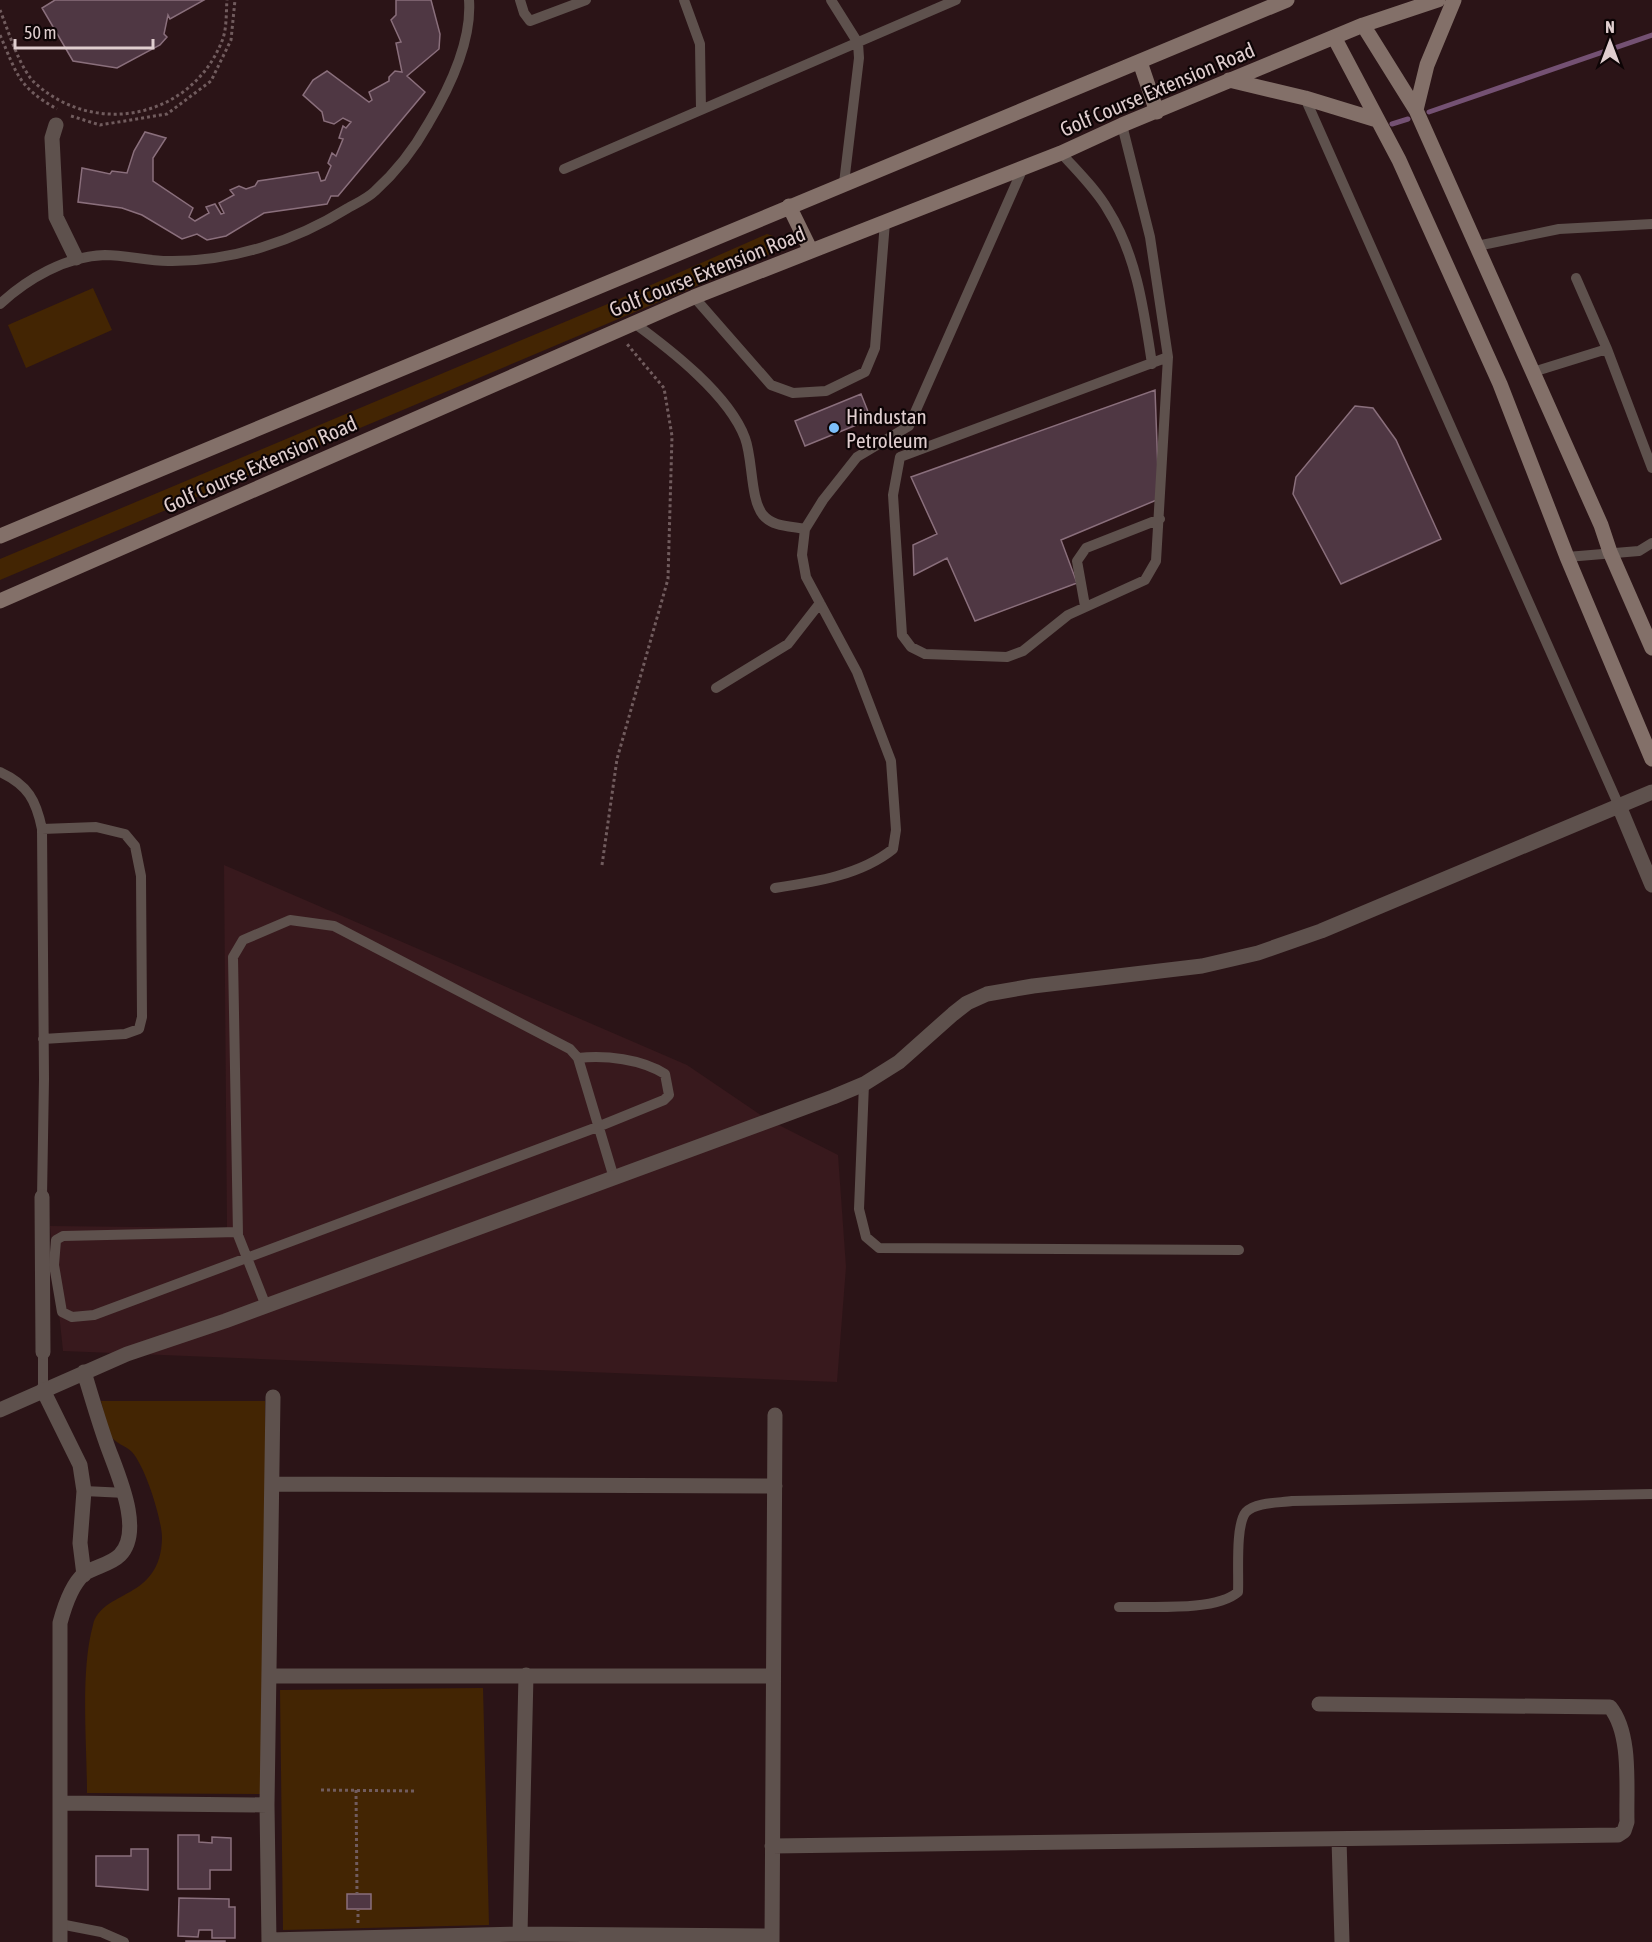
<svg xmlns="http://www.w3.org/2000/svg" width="1652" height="1942" viewBox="0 0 1652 1942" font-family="'Asap Condensed',sans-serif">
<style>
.built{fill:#38191d}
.green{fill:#432503}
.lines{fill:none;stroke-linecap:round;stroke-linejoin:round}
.stream{stroke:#745173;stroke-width:5}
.building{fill:#4f3743;stroke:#8a6f7c;stroke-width:1.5}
.path{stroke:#715c5e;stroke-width:3;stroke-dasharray:3 3;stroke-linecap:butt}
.lane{stroke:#5e514d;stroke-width:10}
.street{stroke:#5e514d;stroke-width:15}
.secondary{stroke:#837069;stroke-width:15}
.poi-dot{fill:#7cbef9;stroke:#0d0405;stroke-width:2}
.labels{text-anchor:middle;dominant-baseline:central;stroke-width:4.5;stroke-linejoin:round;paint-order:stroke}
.street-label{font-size:21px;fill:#e0cecf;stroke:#0d0405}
.poi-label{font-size:21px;fill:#e0cecf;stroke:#0d0405;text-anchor:start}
</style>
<rect width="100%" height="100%" fill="#2b1417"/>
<path class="built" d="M224 865 687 1065 765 1118 838 1155 846 1267 837 1382 63 1351 50 1226 227 1228Z"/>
<path class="green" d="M767 234 773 236C777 248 773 253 763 258L0 580V559L610 303Z
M93 288 112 330 26 368 8 325Z
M101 1401H265L267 1794 87 1793C87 1743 80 1672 93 1625 102 1589 161 1601 162 1538 162 1519 145 1466 132 1452 127 1446 114 1443 111 1436 106 1426 104 1412 101 1401Z
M483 1688 489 1925 283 1930 280 1690Z"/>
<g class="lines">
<path class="stream" d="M1429 112 1652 35
M1392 124 1408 119"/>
</g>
<path class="building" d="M55 0H204L170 19 168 15 164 34 167 37 160 45 117 68 73 61 42 8Z
M396 0H431L440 34 439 49 407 76 425 92 338 196H331L327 204 264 213 226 236 207 240 197 234 182 239 142 215 122 208 78 202 82 168 110 174 112 171 127 173 134 151 145 132 166 138 153 158V181L193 208 189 217 195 221 209 213 206 207 215 204 221 214 224 213 219 203 234 195 230 190 239 186 246 189 255 186 258 181 318 172 321 181 325 180 331 166 328 163 332 153 336 156 343 139 339 138 343 126 346 128 351 122 343 118 334 124 324 121 322 112 303 95 313 80 327 71 369 102 372 100 369 92 389 81V77L395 71 402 72 396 43 401 42 391 20 396 15Z
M1155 390 1159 499 1061 540 1077 583 975 621 947 558 914 575 913 545 937 534 911 477Z
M861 394 871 419 805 446 795 421Z
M1355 406 1373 408 1396 440 1441 539 1341 584 1293 494 1296 477Z
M178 1835H199V1842L212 1843V1837L231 1838V1870H210V1889H178Z
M131 1849H148V1890L96 1886V1856H131Z
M347 1894H371V1909H347Z
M179 1898 229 1899V1907H235V1938H212V1930H199L198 1937 178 1936Z
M186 1941H225V1942H186Z"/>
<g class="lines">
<path class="path" d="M0 10C8 30 20 70 36 84 97 138 192 117 222 41 227 29 226 13 227 0
M0 35C17 74 18 87 57 109
M71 116 100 125 167 114 211 81 231 40 235 0
M602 865 617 759 668 579 672 436 664 388 627 344
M321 1790 416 1791
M356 1790 357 1894
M358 1923V1909"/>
<path class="lane" d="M520 0 524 13 530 21 586 0
M684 0 700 44 701 110
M831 0 858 43 859 58 844 183
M1305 98 1619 806
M1122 125 1150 237 1168 357 1156 561 1145 580 1068 615 1023 651 1007 657 925 654 911 647 902 635 893 495 900 457 1168 357
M1061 153C1077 171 1096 189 1108 210 1137 256 1144 311 1152 364
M564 169 956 0
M1477 246 1559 229 1652 224
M1576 278 1607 349 1652 468
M694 297 771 385 793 393 826 391 865 372 875 348 885 222
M0 304C27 279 66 256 105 255 126 255 147 261 168 261 232 262 295 241 348 208 357 203 368 198 375 191 397 171 414 149 428 124 449 89 472 41 469 0
M634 323C671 350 729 395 745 438 753 459 750 499 763 515 773 527 790 526 805 529
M1533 372 1607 349
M1567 557 1639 551 1652 543
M1085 606 1077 561 1086 548 1160 519
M716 688 788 644 820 603
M0 772C28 785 36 800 42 829L44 1079 42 1197
M42 829 96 827 125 834 135 846 141 876 142 1017 139 1029 125 1034 43 1039
M775 888C815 882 861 875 893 849L896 830 891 761 857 672 806 577 802 555 805 529 823 500 857 457 909 426 1023 168
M864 1084 859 1209 866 1237 879 1248 1239 1250
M238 1232 63 1236 56 1240 54 1265 62 1312 72 1317 94 1315 600 1126 664 1100 669 1095 665 1074C641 1059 606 1055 578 1058
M266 1306 238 1235 233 957 243 940 290 920 334 926 570 1049 578 1058 614 1178
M43 1352V1390
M84 1491 126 1493
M1119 1607C1150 1606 1215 1612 1238 1592 1239 1574 1235 1525 1246 1512 1256 1502 1279 1503 1292 1501L1652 1494
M60 1924 101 1932 124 1942"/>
<path class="street" d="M56 125 52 138 56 217 76 258
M1619 806 1652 885
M42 1197 43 1352
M43 1390 80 1465 84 1491 80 1543 84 1575
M0 1410 127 1354 225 1321 833 1097 864 1084 899 1062 953 1014 967 1003 987 994 1033 986 1202 966 1258 953 1321 931 1652 792
M273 1484 775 1486
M269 1676H772
M61 1803 267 1805
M1339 1839 1342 1942
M772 1846 1618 1835 1624 1831 1627 1822C1626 1788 1632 1734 1610 1707L1319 1704
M520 1934 526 1675
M269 1940 520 1934 772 1936
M60 1942V1623C64 1608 71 1585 84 1574 95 1566 110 1565 120 1555 145 1529 115 1469 106 1442 98 1419 91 1395 84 1372
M269 1942 267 1805 273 1397
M772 1942 775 1415"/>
<path class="secondary" d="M1363 25 1416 110 1601 525 1610 552 1652 648
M1334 37 1399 160 1500 384 1567 557 1652 759
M1140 62 1157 112
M1229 80 1305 98 1377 120
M1416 110 1427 65 1454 0
M789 206 811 251
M0 536 1287 0
M0 601 694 297 1061 153 1122 125 1363 25 1438 0"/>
</g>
<circle class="poi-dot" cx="834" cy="428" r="6"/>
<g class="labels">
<g class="street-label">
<text transform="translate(1157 89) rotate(-23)">Golf Course Extension Road</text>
<text transform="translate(707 271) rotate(-22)">Golf Course Extension Road</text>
<text transform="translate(260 464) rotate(-24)">Golf Course Extension Road</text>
</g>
<g class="poi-label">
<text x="846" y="416">Hindustan<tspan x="846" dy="24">Petroleum</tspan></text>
</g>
</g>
<g transform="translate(1610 42)" stroke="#0d0405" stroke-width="4.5" paint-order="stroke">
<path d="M0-4.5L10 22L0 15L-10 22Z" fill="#e0cecf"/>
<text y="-9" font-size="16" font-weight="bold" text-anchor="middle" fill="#e0cecf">N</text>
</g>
<path d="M15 39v9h138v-9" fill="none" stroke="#e0cecf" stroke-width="3"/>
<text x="24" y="39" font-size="18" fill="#e0cecf" stroke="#0d0405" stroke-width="4.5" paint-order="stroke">50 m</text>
</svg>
